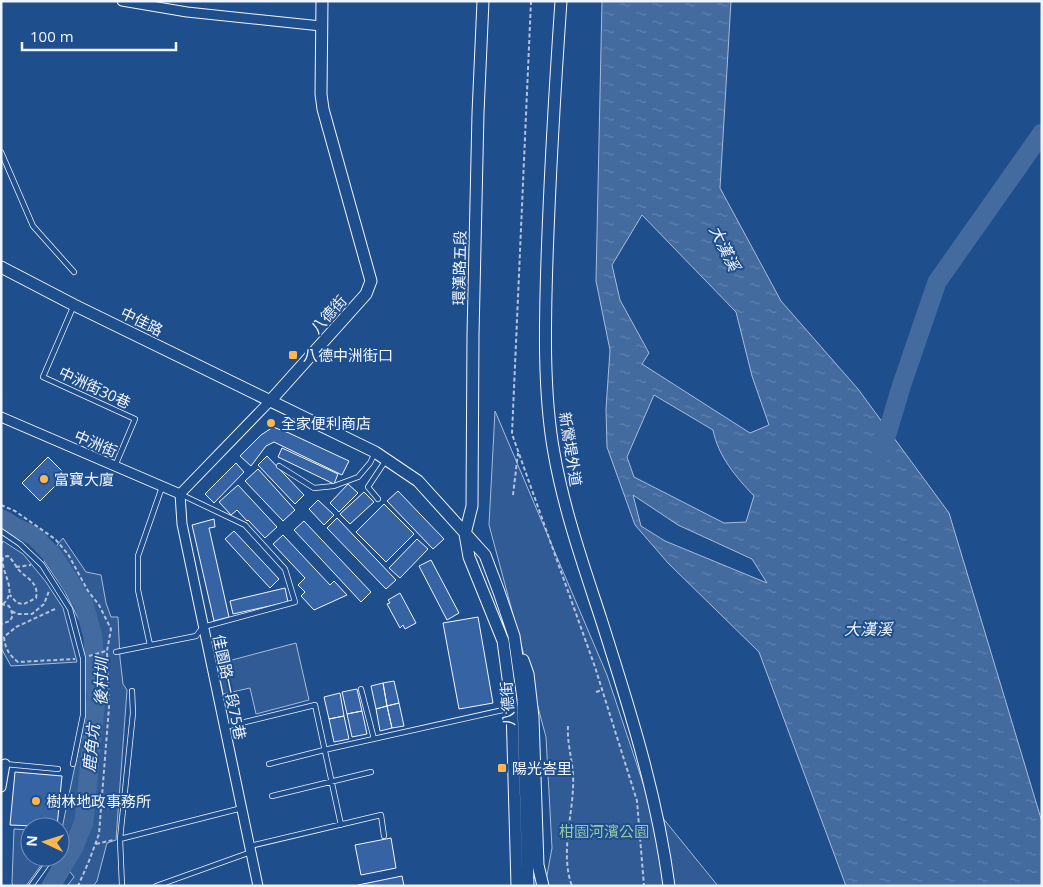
<svg xmlns="http://www.w3.org/2000/svg" width="1043" height="887" viewBox="0 0 1043 887" font-family="'Open Sans','Noto Sans TC',sans-serif">
<style>
.built{fill:#305b95;stroke:#a8bbd7}
.water{fill:url(#water-ripples);stroke:#a8bbd7;fill-rule:evenodd}
.lines{fill:none;stroke-linecap:round;stroke-linejoin:round}
.stream{stroke:#446ba0;stroke-width:3}
.river{stroke:#446ba0;stroke-width:19}
.building{fill:#3563a3;stroke:#f2f6ff}
.service-casing{stroke:#f2f6ff;stroke-width:6}
.minor-casing{stroke:#f2f6ff;stroke-width:11}
.tertiary-casing{stroke:#f2f6ff;stroke-width:13}
.path{stroke:#b3c4dc;stroke-width:2;stroke-dasharray:4 2.5;stroke-linecap:butt}
.service{stroke:#1f4e8c;stroke-width:4.5}
.minor{stroke:#1f4e8c;stroke-width:9}
.tertiary{stroke:#1f4e8c;stroke-width:11}
.poi-dot{fill:#ffb74d;stroke:#1f4e8c;stroke-width:2}
.labels{text-anchor:middle;dominant-baseline:central;stroke-width:4;stroke-linejoin:round;paint-order:stroke}
.street-label{font-size:15px;fill:#f2f6ff;stroke:#1f4e8c}
.poi-label{font-size:15px;fill:#f2f6ff;stroke:#1f4e8c;text-anchor:start}
.park-label{font-size:15px;fill:#97c8a6;stroke:#1f4e8c}
.water-label{font-size:16px;font-style:italic;fill:#f2f6ff;stroke:#1f4e8c}
</style>
<defs>
<pattern id="water-ripples" width="26" height="14" patternUnits="userSpaceOnUse" patternTransform="scale(1.25)"><rect width="26" height="14" fill="#446ba0"/><path d="M2 4q2-2 4 0t4 0M15 11q2-2 4 0t4 0" fill="none" stroke="#5f81ae"/></pattern>
</defs>
<rect width="100%" height="100%" fill="#1f4e8c"/>
<path class="built" d="M495 411 607 675 649 801 718 886H545L552 848 546 737 489 525Z
M63 538 86 572 101 575 106 603 111 617H118L120 658 123 684 127 690 116 840 107 843 97 881 93 886H67L74 877 59 857 60 839 66 809 90 694 91 660 83 628 64 590 44 561Z
M3 541 23 554 46 582 63 608 77 662 11 666 1 648V546Z
M296 643 309 700 256 714 250 688 223 694 217 664Z
M14 829 30 830V857H47L26 886H13L12 883Z"/>
<path class="water" d="M602 1H731L720 188 781 301 858 389 949 513 1042 822V886H846L759 652 668 563 635 525 607 447 606 409 610 350 596 281ZM642 215 736 312 752 376 769 425 750 433 642 364 649 353 620 300 612 265ZM654 395 713 430C718 456 736 477 754 496L746 522 724 523 634 477 627 457ZM633 495 678 525 752 559 767 583 665 541 641 526Z"/>
<g class="lines">
<path class="stream" d="M1 510 10 514 56 547 86 598 98 626 102 657 101 696 91 827 60 886"/>
<path class="river" d="M881 454 901 387 937 282 1042 133
M1 520 34 536 54 557 84 604 93 637 96 698 84 821 74 847 51 886"/>
</g>
<path class="building" d="M273 427 289 433 349 461 342 475 274 442 266 446 251 466 240 456 261 435Z
M282 448 338 474 334 484 278 457Z
M267 456 304 495 295 504 258 465Z
M48 457 66 475 40 501 22 483Z
M236 463 244 472 214 503 205 494Z
M258 469 295 510 283 521 245 481Z
M348 484 358 493 339 512 330 503Z
M238 485 277 527 265 538 248 520 247 521 237 510 231 515 219 502Z
M398 491 444 539 433 549 387 501Z
M364 492 374 502 350 524 340 514Z
M318 500 334 515 324 525 309 509Z
M384 504 414 534 386 562 356 532Z
M337 518 396 580 386 589 327 528Z
M214 519 215 527 209 528 229 617 214 621 192 525Z
M304 521 371 592 361 602 294 530Z
M234 531 279 579 270 588 225 539Z
M283 535 330 585 334 581 347 595 314 610 301 596 305 592 298 585 305 578 273 544Z
M417 539 428 549 400 578 389 568Z
M431 560 459 613 447 620 419 566Z
M285 588 288 602 233 614 230 601Z
M400 593 416 623 405 629 403 625 400 628 387 604 390 603 388 600Z
M478 617 493 703 459 709 443 623Z
M394 681 399 703 387 706 383 683Z
M383 683 387 706 376 709 371 686Z
M357 689 362 711 347 714 342 692Z
M340 693 344 716 329 719 324 697Z
M399 703 404 726 392 728 387 706Z
M387 706 392 728 380 731 376 709Z
M362 711 367 734 352 737 347 714Z
M344 716 349 739 334 742 329 719Z
M15 772 62 776 57 827 10 825Z
M391 838 396 868 361 875 355 845Z
M402 876 404 886H358V885Z"/>
<g class="lines">
<g class="service-casing">
<path id="service" d="M1 152 33 226 74 272
M74 305 43 377 135 419 115 466
M279 466 314 488 334 486 358 477 370 463 375 453
M378 499 368 487 386 460
M1 531 20 544 42 565 70 609 83 658V715L73 764
M150 645 138 590V556L162 487
M116 652 196 636 203 627 295 602 285 569 245 525 180 494
M361 689 374 739
M225 727 315 705 341 825
M5 764 58 769
M269 764 324 750 512 708
M272 796 371 772
M120 839 242 808
M250 846 381 815 384 836
M31 886 52 857
M122 886 120 839 133 713 132 691
M156 886 251 852"/>
</g>
<g class="minor-casing">
<path id="minor" d="M122 1 187 12 321 26
M1 417 180 494
M180 494 182 524 258 886
M180 494 271 400
M1 787 5 764"/>
</g>
<g class="tertiary-casing">
<path id="tertiary" d="M483 1 478 113 473 335 472 506 465 534 469 557 503 641 512 708 517 886
M561 1C555 87 550 173 547 259 545 321 543 392 554 453 564 510 583 564 601 619 629 707 657 794 669 886
M1 267 74 305 375 452 418 481 485 555 499 592 514 636 523 699 528 886
M271 400 366 294 371 281 323 109 321 94 322 1
M523 660 528 674 533 717 538 865 543 886"/>
</g>
<path class="path" d="M531 1 512 434 595 667 637 801 644 886
M513 495 518 453
M1 505 15 511 55 539 68 554 88 591 99 605 111 629 107 651 109 707 99 834 89 861 78 886
M16 567 31 565
M1 604 9 606 13 615 10 621 1 624
M3 604C19 590 0 573 3 557L8 556C13 560 15 565 18 569 27 579 39 582 36 598L24 604 17 603 10 595
M55 609 16 627 4 637C5 648 9 655 18 662L75 659
M12 611 17 614H32L44 604 49 591
M89 656 106 651
M596 692 602 690
M568 726C567 743 572 758 573 775 575 811 559 851 572 886
M96 844 113 840"/>
<use href="#service" class="service"/>
<use href="#minor" class="minor"/>
<use href="#tertiary" class="tertiary"/>
</g>
<g class="poi-dot">
<rect x="288" y="350" width="10" height="10" rx="2.5"/>
<circle cx="271" cy="423" r="5"/>
<circle cx="44" cy="479" r="5"/>
<rect x="497" y="763" width="10" height="10" rx="2.5"/>
<circle cx="36" cy="801" r="5"/>
</g>
<g class="labels">
<g class="street-label">
<text transform="translate(459 268) rotate(-89)">環漢路五段</text>
<text transform="translate(328 314) rotate(-48)">八德街</text>
<text transform="translate(142 321) rotate(26)">中佳路</text>
<text transform="translate(95 387) rotate(25)">中洲街30巷</text>
<text transform="translate(96 443) rotate(23)">中洲街</text>
<text transform="translate(571 449) rotate(81)">新鶯堤外道</text>
<text transform="translate(230 687) rotate(78)">佳園路一段75巷</text>
<text transform="translate(507 704) rotate(-94)">八德街</text>
</g>
<g class="poi-label">
<text x="303" y="355">八德中洲街口</text>
<text x="281" y="423">全家便利商店</text>
<text x="54" y="479">富寶大廈</text>
<text x="512" y="768">陽光峇里</text>
<text x="46" y="801">樹林地政事務所</text>
</g>
<g class="park-label">
<text x="604" y="831">柑園河濱公園</text>
</g>
<g class="water-label">
<text transform="translate(725 248) rotate(64)">大漢溪</text>
<text x="868" y="629">大漢溪</text>
<text transform="translate(101 682) rotate(-89)">後村圳</text>
<text transform="translate(91 748) rotate(-84)">鹿角坑</text>
</g>
</g>
<rect width="1043" height="887" fill="none" stroke="#f2f6ff" stroke-width="5"/>
<g transform="translate(45 842) rotate(274)"><circle r="24" fill="#1f4e8c" stroke="#7391ba"/>
<path d="M0-4L9 19L0 12L-9 19Z" fill="#ffb74d"/>
<text y="-8" font-size="14" font-weight="bold" text-anchor="middle" fill="#f2f6ff">N</text>
</g>
<path d="M22 42v8h154v-8" fill="none" stroke="#f2f6ff" stroke-width="2.5"/>
<text x="30" y="42" font-size="15" fill="#f2f6ff" stroke="#1f4e8c" stroke-width="4" paint-order="stroke">100 m</text>
</svg>
